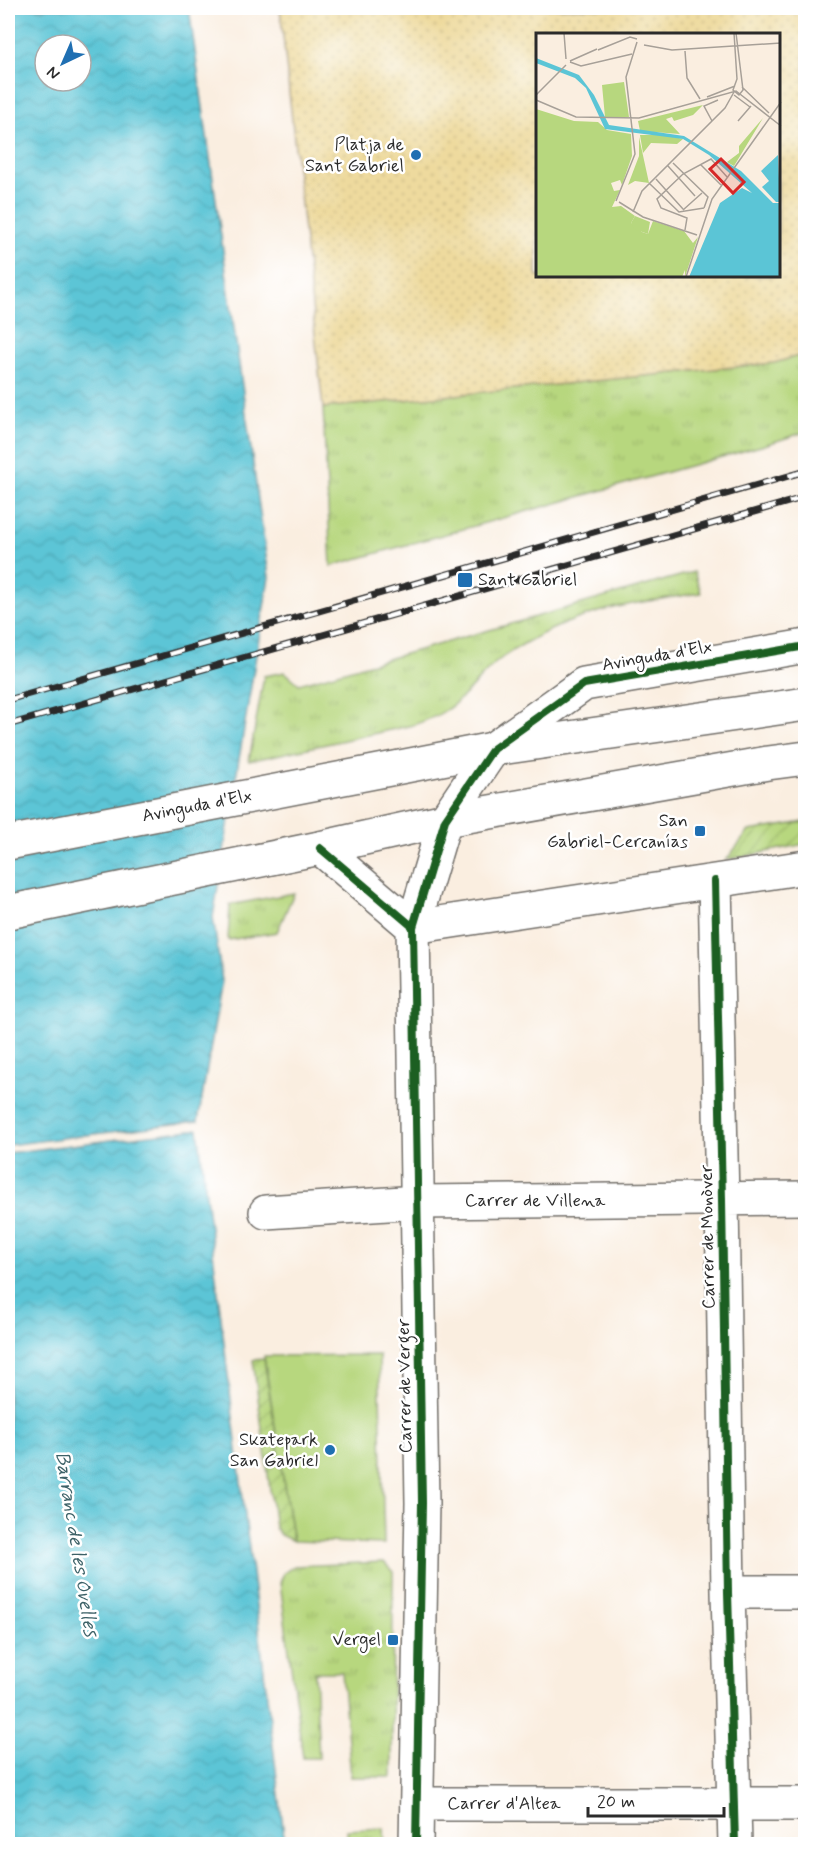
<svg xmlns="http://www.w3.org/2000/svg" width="813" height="1852" viewBox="0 0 813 1852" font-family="Mynerve,sans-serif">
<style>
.grass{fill:url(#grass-tufts);stroke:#718154;stroke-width:1.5}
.sand{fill:url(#sand-dots);stroke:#8c8264;stroke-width:1.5;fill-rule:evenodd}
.garden{fill:url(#garden-furrows);stroke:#718154;stroke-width:1.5}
.pitch{fill:#b7d77e;stroke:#718154;stroke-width:1.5}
.water{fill:url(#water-waves);stroke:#437880;stroke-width:1.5;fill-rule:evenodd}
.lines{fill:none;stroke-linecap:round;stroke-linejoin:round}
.minor-casing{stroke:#736f6a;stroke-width:36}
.tertiary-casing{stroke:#736f6a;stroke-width:36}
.primary-casing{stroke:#736f6a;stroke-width:36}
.minor{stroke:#fff;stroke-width:33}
.tertiary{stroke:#fff;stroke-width:33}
.primary{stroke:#fff;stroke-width:33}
.rail-casing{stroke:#2b2b2b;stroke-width:7}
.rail{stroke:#fff;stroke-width:4.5;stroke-dasharray:14;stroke-linecap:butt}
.cycleway-casing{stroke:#fff;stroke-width:11}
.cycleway{stroke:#1b5e20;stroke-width:8}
.poi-dot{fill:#1f6fb2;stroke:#fff;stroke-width:2}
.labels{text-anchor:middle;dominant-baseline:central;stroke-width:5;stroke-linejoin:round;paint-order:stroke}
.poi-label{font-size:18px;fill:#2b2b2b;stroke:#fff;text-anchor:end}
.street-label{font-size:18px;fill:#2b2b2b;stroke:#fff}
.water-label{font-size:20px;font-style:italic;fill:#3c6167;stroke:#fff}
.inset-road{fill:none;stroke:#a7a098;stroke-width:1.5}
.view{fill:#d62828;fill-opacity:0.15;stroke:#d62828;stroke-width:3}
.inset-edge{fill:none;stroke:#2b2b2b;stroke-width:3}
</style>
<defs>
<pattern id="grass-tufts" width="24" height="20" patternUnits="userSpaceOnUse" patternTransform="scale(1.5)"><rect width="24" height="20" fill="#b7d77e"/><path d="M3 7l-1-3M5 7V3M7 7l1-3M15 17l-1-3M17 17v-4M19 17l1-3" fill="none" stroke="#9eb96d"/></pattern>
<pattern id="sand-dots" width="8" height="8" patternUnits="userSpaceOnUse" patternTransform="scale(1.5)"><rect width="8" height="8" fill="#eeda9e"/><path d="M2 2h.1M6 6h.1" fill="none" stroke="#cb8" stroke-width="1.8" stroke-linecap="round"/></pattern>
<pattern id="garden-furrows" width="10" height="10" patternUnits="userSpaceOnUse" patternTransform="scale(1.5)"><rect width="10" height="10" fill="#b7d77e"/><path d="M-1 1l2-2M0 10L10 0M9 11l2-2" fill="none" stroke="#9eb96d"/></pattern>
<pattern id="water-waves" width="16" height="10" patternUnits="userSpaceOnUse" patternTransform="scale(1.5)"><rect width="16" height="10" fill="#5bc5d6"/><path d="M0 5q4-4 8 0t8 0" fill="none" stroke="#4fa9b8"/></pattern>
</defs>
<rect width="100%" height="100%" fill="#fff"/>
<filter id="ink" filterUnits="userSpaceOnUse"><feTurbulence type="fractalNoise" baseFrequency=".0167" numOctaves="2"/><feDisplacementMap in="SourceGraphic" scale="12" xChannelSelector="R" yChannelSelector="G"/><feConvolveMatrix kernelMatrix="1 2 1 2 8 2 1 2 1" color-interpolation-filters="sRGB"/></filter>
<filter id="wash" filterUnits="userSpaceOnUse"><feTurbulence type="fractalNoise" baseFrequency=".008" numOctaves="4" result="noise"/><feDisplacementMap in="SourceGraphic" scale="24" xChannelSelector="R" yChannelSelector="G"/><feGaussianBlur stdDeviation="1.35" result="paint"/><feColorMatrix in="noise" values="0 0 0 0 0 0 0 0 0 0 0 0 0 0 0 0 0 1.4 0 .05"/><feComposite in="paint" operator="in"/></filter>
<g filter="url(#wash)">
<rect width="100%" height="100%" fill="#faeee0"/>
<path class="grass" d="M805 354V432L761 446 331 566 323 408 774 363Z
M694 572 701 593C624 604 569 612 503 657 482 672 468 696 446 710 436 717 425 721 413 725L249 761 264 676 285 672 299 684Z
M294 893 277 932 228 940 230 905Z
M384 1562 393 1572 392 1777H351L342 1672H315L319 1758H303L280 1582 284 1573 294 1566Z
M384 1828 385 1844H348L347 1830Z"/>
<path class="sand" d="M280 8H805V354L774 363 323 408ZM537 34H778V276H537Z"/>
<path class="garden" d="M805 822V844L726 860 749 831Z
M264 1359 293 1541 280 1535 275 1528 253 1360Z"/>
<path class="pitch" d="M379 1355 384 1544 293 1541 264 1356Z"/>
<path class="water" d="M8 8H189L269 577 213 917 222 981 198 1121 8 1145ZM45 45H81V81H45Z
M198 1129 285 1844H8V1153Z"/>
</g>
<g filter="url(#ink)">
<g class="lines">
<g class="minor-casing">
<path id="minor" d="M493 749 584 684 806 646
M715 881 722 1200 728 1592 735 1844
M413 927 806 867
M266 1212 418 1202 806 1198
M728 1592H806
M417 1804H806"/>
</g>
<g class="tertiary-casing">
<path id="tertiary" d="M320 848 413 927
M416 1844 422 1503 413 927 445 820 493 749"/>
</g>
<g class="primary-casing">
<path id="primary" d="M8 843 493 749 806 704
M8 912 320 848 445 820 768 763 806 758"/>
</g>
<use href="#minor" class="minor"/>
<use href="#tertiary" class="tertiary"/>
<use href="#primary" class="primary"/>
<g class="rail-casing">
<path id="rail" d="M8 700C274 625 539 547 806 471
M8 725 806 497"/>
</g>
<use href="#rail" class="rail"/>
<g class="cycleway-casing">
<path id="cycleway" d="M320 848 413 927
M715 881 722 1200 728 1592 735 1844
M416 1844 422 1503 413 927 445 820 493 749 584 684 806 646"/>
</g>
<use href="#cycleway" class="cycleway"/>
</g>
</g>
<g class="poi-dot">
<circle cx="416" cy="155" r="6"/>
<rect x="457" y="572" width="16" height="16" rx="3"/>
<rect x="694" y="825" width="12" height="12" rx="3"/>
<circle cx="330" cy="1450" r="6"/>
<rect x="387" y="1634" width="12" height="12" rx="3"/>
</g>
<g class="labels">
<g class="poi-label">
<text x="404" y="145">Platja de<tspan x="404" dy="21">Sant Gabriel</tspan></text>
<text x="478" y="580" text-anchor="start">Sant Gabriel</text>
<text x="688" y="821">San<tspan x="688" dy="21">Gabriel-Cercanías</tspan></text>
<text x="318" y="1440">Skatepark<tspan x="318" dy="21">San Gabriel</tspan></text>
<text x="381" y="1640">Vergel</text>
</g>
<g class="street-label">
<text transform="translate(657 656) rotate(-10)">Avinguda d'Elx</text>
<text transform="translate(197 806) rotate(-11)">Avinguda d'Elx</text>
<text x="535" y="1201">Carrer de Villena</text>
<text transform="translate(708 1237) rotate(-91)">Carrer de Monòver</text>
<text transform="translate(405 1386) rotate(-91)">Carrer de Verger</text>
<text x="504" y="1804">Carrer d'Altea</text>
</g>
<g class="water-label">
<text transform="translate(76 1544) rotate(81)">Barranc de les Ovelles</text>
</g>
</g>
<g transform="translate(536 33)">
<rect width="244" height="244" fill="#faeee0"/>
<path d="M88 49 93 84H69L66 52ZM167 72 157 82 138 88 136 84 130 86 144 101 104 98 102 88ZM0 76 38 88 62 89 71 97 95 101 96 123 86 152 84 147 75 150 78 158 84 157 76 174 85 173 99 183 95 190 106 199 112 201 117 188 148 198 157 210 162 204 149 244V237L146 244H0ZM227 85 198 133 191 129 203 120V113ZM104 102H129L147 106 141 111 115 110 107 120ZM103 104 113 150 99 148 92 152 103 123Z" fill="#b7d77e"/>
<path d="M99 183 114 189 112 201 98 196 95 190Z" fill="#b7d77e"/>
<path d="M0 25 43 42 58 62 73 92 148 103 205 138 237 170H244V244H153L184 170 206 155 216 160 173 122 147 106 69 96 50 55 39 45 0 30ZM242 122 244 169H240L226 154 233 148 225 138Z" fill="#5bc5d6"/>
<path class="inset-road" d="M28 0 30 26M198 0 201 46 197 57 203 62 207 57 200 0M108 12 136 17 245 10M62 17 94 4 101 6M149 18 151 45 164 66M34 28 61 16M34 29 45 33 96 21M206 54 233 80M0 62 30 32M198 62 214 74M171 64 199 53M0 67 40 84 103 85 200 58 245 93M176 88 168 73 182 67M202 88 215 73M137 130 172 164 168 175M165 132 185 152M132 133 159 163M120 146 147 176M114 151 143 179 168 175M80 168 99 121 90 44 101 9M83 169 107 184 161 202M147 177 166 160M97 179 106 158 189 75 198 59M149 197 151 185 125 175 121 166 147 141 175 126 192 145M150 244 176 166 245 69"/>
<path class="view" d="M185 126 208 149 197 160 174 136Z"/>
<rect width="244" height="244" class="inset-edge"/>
</g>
<rect width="813" height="1852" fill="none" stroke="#fff" stroke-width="30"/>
<g transform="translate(63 63) rotate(224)"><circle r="28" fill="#ffffff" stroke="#aaaaaa" stroke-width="1.5"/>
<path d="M0-4.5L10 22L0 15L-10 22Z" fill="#1f6fb2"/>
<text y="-9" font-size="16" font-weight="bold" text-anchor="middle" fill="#2b2b2b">N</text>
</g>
<path d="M588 1807v9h136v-9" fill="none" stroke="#2b2b2b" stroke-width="3"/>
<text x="597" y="1807" font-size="18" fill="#2b2b2b" stroke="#ffffff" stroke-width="4.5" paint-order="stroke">20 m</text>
</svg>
